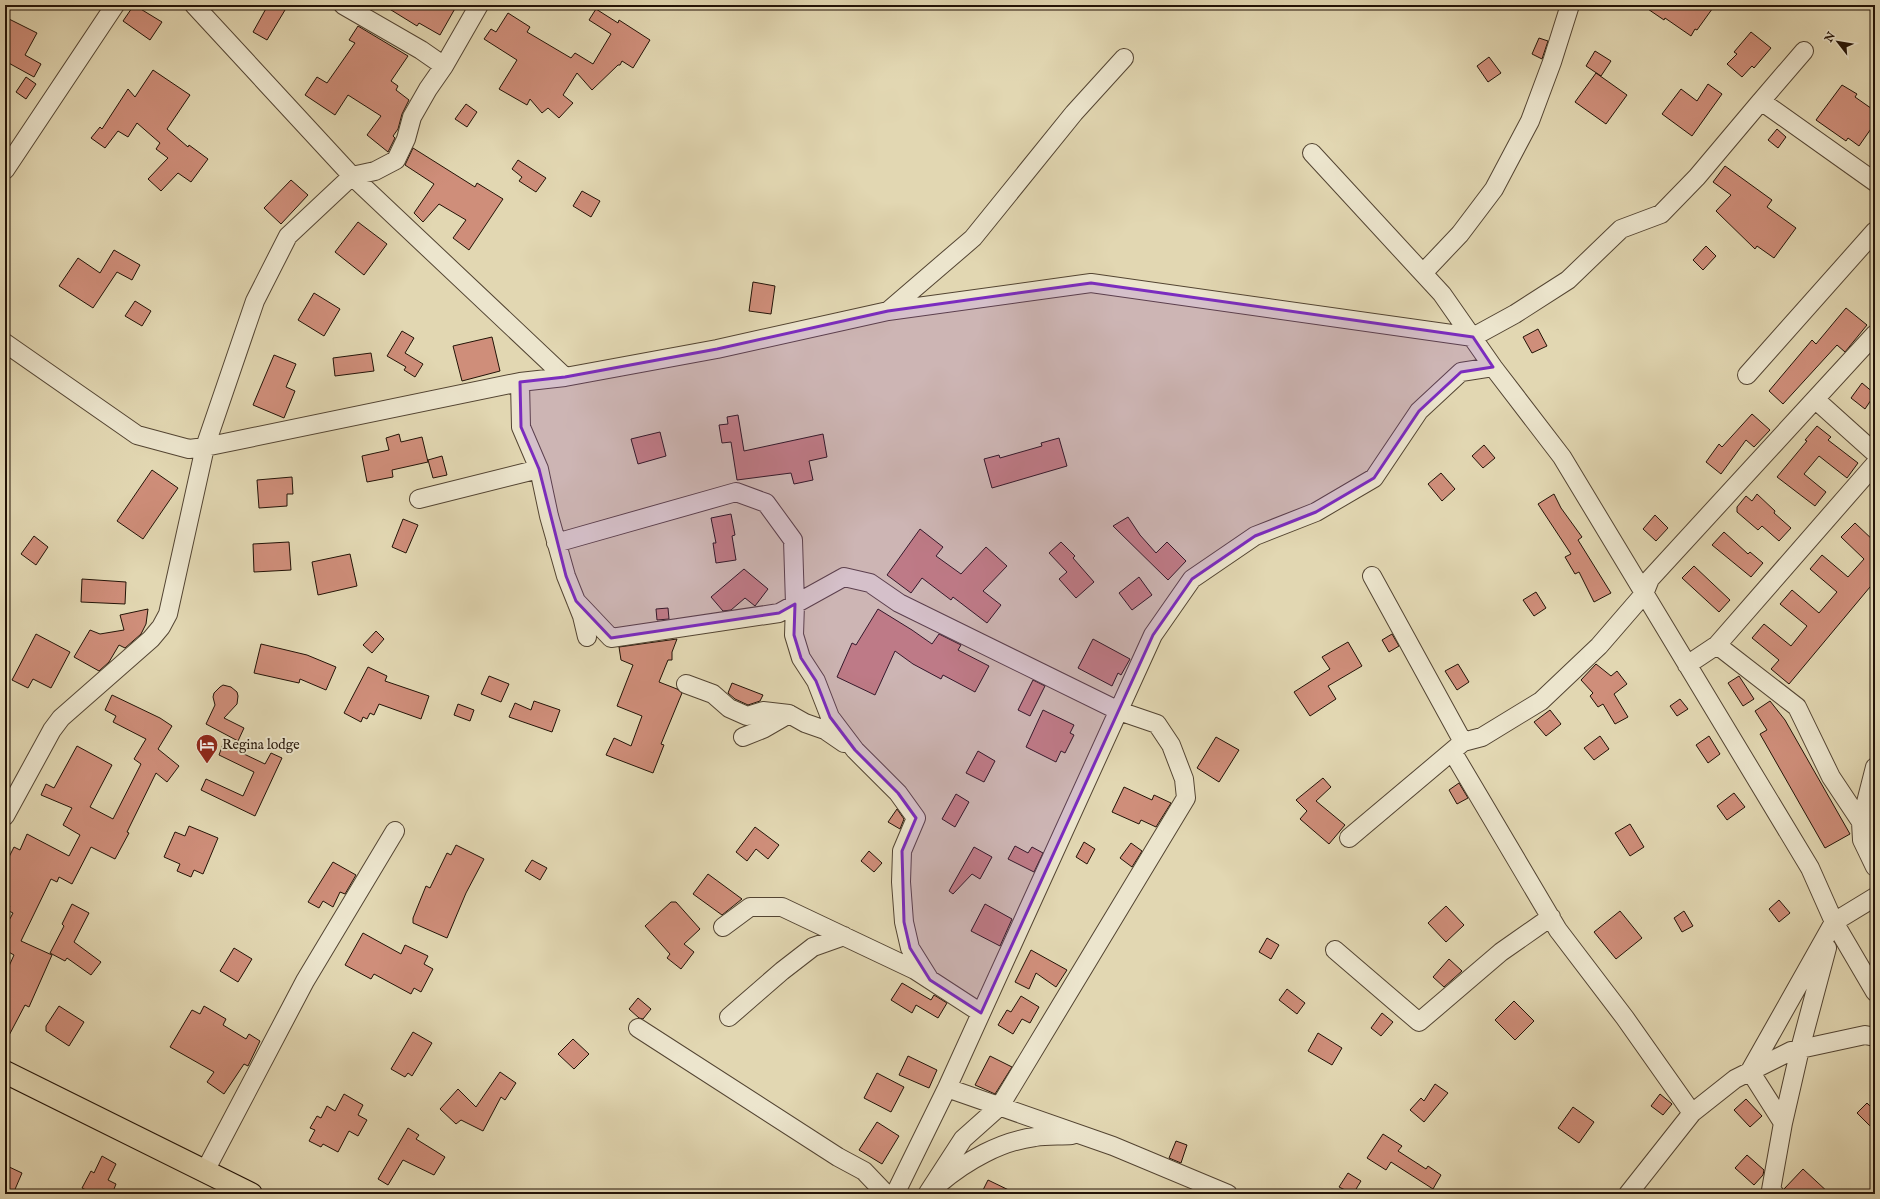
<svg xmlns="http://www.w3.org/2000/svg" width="1880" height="1199" viewBox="0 0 1880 1199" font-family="'IM FELL English',serif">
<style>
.building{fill:#cf8e7a;stroke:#231307}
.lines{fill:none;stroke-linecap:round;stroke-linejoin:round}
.minor-casing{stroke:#534432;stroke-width:20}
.primary-casing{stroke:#231307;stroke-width:24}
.minor{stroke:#ece5cd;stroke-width:18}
.primary{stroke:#e2d7b2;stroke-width:22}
.marked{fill:#7b2cbf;fill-opacity:0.2;stroke:#7b2cbf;stroke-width:3;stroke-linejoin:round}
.labels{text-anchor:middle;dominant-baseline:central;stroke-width:4;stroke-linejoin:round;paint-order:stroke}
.poi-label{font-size:14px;fill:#231307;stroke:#ece5cd;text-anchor:start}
</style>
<rect width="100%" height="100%" fill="#e2d7b2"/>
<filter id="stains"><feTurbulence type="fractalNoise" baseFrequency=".005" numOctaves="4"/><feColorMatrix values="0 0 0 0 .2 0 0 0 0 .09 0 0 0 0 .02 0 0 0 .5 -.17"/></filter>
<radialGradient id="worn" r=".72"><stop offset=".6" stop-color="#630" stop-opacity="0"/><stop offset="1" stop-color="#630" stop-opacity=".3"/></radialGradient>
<path class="building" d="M134 5 162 22 150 40 123 21Z
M268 5H288L267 40 253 32Z
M383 5H457L440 35 419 23 417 26Z
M1642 5H1715L1697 30 1695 29 1691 36 1665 18 1664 20Z
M596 9 618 23 619 20 650 40 633 68 622 61 620 65H618L592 90 577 73 563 95 573 103 559 118 548 108 542 113 530 99 527 105 499 89 517 60 484 39 491 29 496 32 508 13 530 27 527 32 571 58 575 53 593 64 611 34 589 20Z
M5 17 37 33 25 55 41 64 34 77 5 61Z
M358 26 408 56 391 81 398 86 396 90 409 100 402 114 398 129 393 136 395 138 388 152 367 135 381 116 348 95 335 115 305 95 317 77 327 83 355 43 349 40Z
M1751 32 1771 48 1754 68 1752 66 1742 77 1727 64 1737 54 1734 52Z
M1539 38 1548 41 1542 59 1532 54Z
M1595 51 1611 61 1601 76 1586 66Z
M1489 57 1501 73 1488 82 1477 66Z
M153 70 190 95 167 129 188 147 189 145 208 159 191 182 178 173 161 191 148 179 168 158 156 149 160 143 137 123 128 137 118 131 105 148 91 138 100 127 102 129 128 89 135 97Z
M1596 73 1627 95 1606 124 1575 102Z
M26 77 36 84 26 99 16 92Z
M1708 84 1722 94 1692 136 1662 114 1681 89 1697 101Z
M1842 85 1857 94 1855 97 1875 111V123L1859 146 1848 138 1846 141 1816 120Z
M466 104 477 112 467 127 455 119Z
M1777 129 1786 137 1778 148 1768 140Z
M413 148 475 187 477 183 503 199 469 250 453 238 466 220 439 204 423 222 414 213 434 184 405 165Z
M518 160 546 178 536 192 519 181 522 177 512 169Z
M1725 166 1772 200 1767 207 1796 228 1774 258 1757 246 1755 249 1716 211 1731 195 1713 182Z
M291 180 308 195 281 224 264 208Z
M582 191 600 201 591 217 573 206Z
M358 222 387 244 364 275 335 252Z
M1706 246 1716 256 1703 270 1693 260Z
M114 250 140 265 132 280 117 272 93 308 59 286 78 258 100 273Z
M753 282 775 286 771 314 749 311Z
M314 293 340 309 324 336 298 320Z
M135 301 151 311 142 326 125 316Z
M1846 308 1867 325 1845 352 1837 345 1783 404 1769 391 1812 340 1816 344Z
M1538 329 1547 346 1532 353 1523 337Z
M402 331 414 338 405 353 423 364 415 377 404 370 406 367 387 356Z
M492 337 500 371 462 381 453 346Z
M371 353 374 371 335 376 333 358Z
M274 355 296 364 286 387 295 391 284 418 253 405Z
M1862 383 1875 394 1865 409 1851 398Z
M1752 414 1770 430 1754 447 1746 440 1721 474 1706 462 1719 444 1722 447Z
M738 415 744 451 823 434 827 457 809 461 813 480 794 484 791 473 737 480 731 442 722 443 719 425 728 424 727 417Z
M1817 426 1831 437 1828 440 1858 463 1847 478 1819 456 1804 474 1826 492 1815 506 1777 477 1807 441 1805 440Z
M660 432 666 456 638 464 631 439Z
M399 434 401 442 422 437 428 462 392 470 393 477 367 482 362 456 389 450 386 438Z
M1059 438 1067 466 992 488 984 459 999 455 1000 458 1042 446 1041 443Z
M1484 445 1495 458 1483 468 1472 456Z
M442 456 447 475 433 478 428 460Z
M152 470 178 488 143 539 117 521Z
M1441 473 1455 489 1442 501 1428 484Z
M292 477 293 494H287V506L259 508 257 480Z
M1554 494 1561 508 1582 537 1578 540 1611 593 1594 602 1579 572 1575 574 1565 557 1571 554 1538 504Z
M1757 494 1775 511 1774 513 1791 528 1779 541 1762 526 1758 530 1737 512V507L1746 496 1752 501Z
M731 514 735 535 732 536 736 560 716 563 713 543H716L711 518Z
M1655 515 1668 528 1656 541 1643 529Z
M1128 517 1140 535 1156 553 1167 542 1186 561 1168 580 1113 526Z
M403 519 418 525 406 553 392 547Z
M1855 523 1875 542V581L1789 684 1771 669 1779 660 1752 638 1764 624 1791 646 1807 626 1780 604 1792 590 1819 613 1837 592 1810 569 1822 555 1848 577 1864 559 1841 537Z
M920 529 943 547 936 556 961 574 986 547 1007 566 983 591 1001 605 987 623 953 597 951 600 922 578 911 593 887 575Z
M1724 532 1748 554 1750 552 1763 563 1751 577 1712 545Z
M34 536 48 547 36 565 21 554Z
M289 542 291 570 254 572 253 544Z
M1061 542 1075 556 1073 558 1094 582 1076 598 1059 579 1067 572 1049 553Z
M350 554 357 586 318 595 312 562Z
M1694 566 1730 600 1719 612 1682 578Z
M744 569 768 589 755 606 745 598 731 610 723 611 711 597Z
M1139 577 1152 595 1132 610 1119 593Z
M82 579 126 582 125 604 81 602Z
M1536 592 1546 608 1534 616 1523 600Z
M668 608 669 619 657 620 656 609Z
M148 609 146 624 141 634 125 648 119 645 109 662 99 671 74 657 90 630 100 634 124 630 120 615Z
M878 609 912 630 932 644 939 634 961 645 958 650 989 666 975 692 943 675 941 679 913 664 895 651 875 695 837 677 852 643 856 645Z
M376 631 384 639 372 653 363 645Z
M36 634 70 652 51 688 33 679 28 688 12 680Z
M1392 634 1399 646 1389 652 1382 640Z
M677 639 672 652V660H668L659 682 677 689 682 693 661 744 664 745 653 773 606 755 614 738 631 746 642 716 617 706 633 665 621 660 619 647Z
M1093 639 1130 659 1121 675 1118 673 1112 686 1078 668Z
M1348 642 1362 666 1328 686 1336 699 1310 716 1294 692 1330 669 1322 657Z
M261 644 307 655 336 667 326 690 300 679 299 683 254 673Z
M1458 664 1469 682 1457 690 1445 671Z
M1596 664 1611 676 1617 671 1627 684 1614 694 1628 717 1615 724 1603 704 1598 707 1590 696 1593 693 1581 680Z
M368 667 387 676 385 681 429 696 421 719 379 704 374 715 370 713 367 719 363 717 361 722 344 713Z
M489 676 509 684 501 702 481 694Z
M1739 676 1754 699 1743 706 1728 683Z
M1033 680 1045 686 1030 716 1018 710Z
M732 683 763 695 760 701 748 705 735 699 728 693Z
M223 685 231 687 237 692 238 696 237 704 224 718 244 728 238 741 206 724 215 705 213 697 214 693 220 687Z
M112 695 160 718 172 726 158 749 179 766 167 782 156 773 127 832 129 833 115 859 91 847 72 884 59 877 57 882 51 879 21 941 52 955 29 1007 25 1005 5 1043V975L14 955 5 950V928L13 913 7 910 10 906 5 903V865L14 847 20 850 27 834 69 856 80 835 63 825 72 808 41 795 46 784 54 788 77 746 112 765 90 807 113 819 141 764 134 759 146 739 113 722 116 716 105 710Z
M1680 699 1688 709 1677 716 1670 706Z
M534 701 560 710 552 732 509 717 515 703 531 710Z
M1770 701 1785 720 1850 834 1825 848 1760 734 1767 730 1755 711Z
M458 704 474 710 470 721 454 715Z
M1043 710 1074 725 1070 733 1074 735 1065 753 1061 751 1056 762 1026 747Z
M1550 710 1561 724 1546 736 1534 722Z
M1600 736 1609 749 1594 760 1584 748Z
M1709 736 1720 754 1708 763 1696 745Z
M1216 737 1239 750 1219 782 1197 768Z
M223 744 265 764 271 753 282 758 255 816 201 790 206 779 243 796 254 772 219 755Z
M978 751 995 761 984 782 966 773Z
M1323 778 1331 787 1316 801 1345 825 1329 844 1300 819 1307 811 1296 800Z
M1459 783 1468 798 1457 804 1449 790Z
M1124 787 1152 800 1154 795 1171 803 1156 827 1141 820 1139 824 1112 812Z
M1734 793 1745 807 1727 820 1717 806Z
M956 794 969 802 955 827 942 819Z
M897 809 904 819 900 829 888 822Z
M1630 824 1644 847 1630 856 1615 833Z
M189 826 218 838 203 874 194 870 191 877 177 871 180 864 164 857 175 832 185 836Z
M755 827 779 845 768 859 756 849 747 861 736 852Z
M1084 842 1095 849 1087 864 1076 857Z
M1131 843 1142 851 1132 867 1120 858Z
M456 845 484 859 466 893 447 938 413 923V918L426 886 430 888 447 853 451 855Z
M1015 846 1028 853 1032 847 1043 853 1034 872 1008 859Z
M974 847 992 857 980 879 972 874 953 894 949 891Z
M869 851 882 863 874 872 861 861Z
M532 860 547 868 540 880 525 871Z
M333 862 356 875 345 894 340 892 333 907 323 901 319 908 308 902Z
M708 874 742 899 722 915 693 894Z
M1779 900 1790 913 1779 922 1769 909Z
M671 902H676L700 929 684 944 694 952 681 969 667 958 670 954 645 926Z
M72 904 89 913 74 942 101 962 91 975 67 958 65 961 50 953 64 926 62 924Z
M985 904 1012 919 1000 946 971 931Z
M1446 906 1464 925 1446 942 1428 923Z
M1620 911 1642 938 1616 959 1594 932Z
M1684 911 1693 926 1682 932 1674 918Z
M363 933 401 954 405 945 428 956 424 964 433 969 421 992 414 988 411 994 374 974 371 979 345 965Z
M1267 938 1279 945 1271 959 1259 952Z
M234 948 252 959 238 982 220 971Z
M1031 950 1067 970 1056 987 1036 973 1029 989 1015 982Z
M1449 959 1462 971 1444 987 1433 977Z
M902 983 931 1000 934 995 947 1003 938 1018 916 1005 912 1013 891 1000Z
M1287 989 1305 1003 1297 1014 1279 1000Z
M1021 996 1039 1007 1030 1023 1022 1019 1013 1034 998 1025 1007 1010 1011 1012Z
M638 998 651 1009 643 1019 639 1018 629 1009Z
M1514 1001 1534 1021 1515 1040 1495 1020Z
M59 1006 84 1022 69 1046 46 1031V1026Z
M204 1006 226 1019 223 1025 246 1039 249 1034 260 1041 248 1066 244 1064 224 1094 207 1082 214 1072 170 1047 192 1010 200 1014Z
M1382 1013 1393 1022 1381 1036 1371 1028Z
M413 1032 432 1043 412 1076 408 1073 405 1077 391 1069Z
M1318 1033 1342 1048 1332 1065 1308 1051Z
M573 1039 589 1054 574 1069 558 1054Z
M908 1056 937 1070 929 1088 899 1075Z
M990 1056 1012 1067 995 1094 975 1085Z
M500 1072 516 1083 505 1100 501 1097 483 1131 461 1120 456 1124 440 1109 458 1089 476 1107Z
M877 1073 904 1087 891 1112 864 1098Z
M1435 1084 1448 1093 1424 1122 1410 1110 1421 1098 1424 1101Z
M344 1094 363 1105 358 1115 367 1120 358 1136 349 1131 338 1152 323 1144 321 1147 309 1141 315 1130 310 1128 317 1116 321 1118 327 1106 335 1111Z
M1660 1094 1672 1104 1663 1115 1651 1106Z
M1746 1099 1762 1116 1750 1127 1734 1110Z
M1867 1103 1875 1111V1131L1857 1113Z
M1573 1107 1594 1122 1579 1143 1558 1128Z
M877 1122 899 1136 882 1164 859 1150Z
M408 1128 419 1135 416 1139 445 1157 434 1175 403 1160 388 1185 378 1179Z
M1383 1134 1402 1146 1398 1151 1426 1169 1428 1166 1441 1175 1433 1189 1391 1162 1386 1170 1367 1158Z
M1176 1141 1187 1145 1181 1163 1169 1158Z
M1747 1155 1764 1170 1763 1175 1754 1185 1735 1168Z
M102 1156 116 1164 108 1180 116 1184 112 1194H94L82 1188 91 1171 94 1173Z
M5 1165 22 1173 13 1194H5Z
M1803 1169 1830 1194H1785L1784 1189Z
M1348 1173 1361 1181 1353 1194 1339 1187Z
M988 1180 1017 1194H981Z"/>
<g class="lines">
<g class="minor-casing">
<path id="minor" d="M194 5 352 176 565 377
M343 5 421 50 444 66
M1761 101 1804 51
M1312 153 1442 294 1493 367
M5 170 115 5
M1423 273 1460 234 1494 189 1530 121 1552 62 1570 5
M888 311 1091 283 1473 337 1515 314 1568 280 1621 229 1661 214 1697 177 1761 101 1875 182
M5 343 137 435 189 449 205 447 520 382 565 377 717 349 888 311 973 238 1074 113 1124 58
M1747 375 1875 231
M520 382 521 427 539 469 549 516 566 576 582 616 587 637
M1816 400 1875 453
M419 499 539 469
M556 543 736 492 766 503 793 540 795 604 794 635 801 658 816 681 830 717 855 750 898 793 916 818 902 851 901 882 904 922 910 948 930 980
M1372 576 1463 742
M576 601 611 638 779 613 844 577 870 583 899 603 1119 711 1157 724 1171 745 1184 779 1186 798 1000 1106 963 1139 928 1193
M1717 645 1797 707 1831 777 1861 822
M1687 665 1717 645 1875 464
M686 684 713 694 729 708 747 716 763 711 789 714
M743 737 763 729 789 714 805 723 825 730 844 743
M1452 751 1558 930 1625 1018 1692 1113
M1875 767 1861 822 1862 840 1875 867
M5 816 52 730 61 718 151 639 161 627 168 614 205 447 255 301 288 236 352 176 375 171 396 160 406 139 412 117 428 89 444 66 479 5
M1349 838 1463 742 1482 737 1541 701 1599 646 1644 594 1650 579 1875 334
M723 927 750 907H782L915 970 981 1013
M1335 950 1419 1022 1501 952 1551 917
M729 1017 782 971 813 947 844 936
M638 1028 838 1157 864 1171 886 1194
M947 1088 1113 1146 1228 1194
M1783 1123 1800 1049 1827 948
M205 1171 305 981 395 831
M940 1183C966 1161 1001 1141 1035 1137 1047 1135 1060 1136 1072 1135
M895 1194 947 1088 1153 635 1192 579 1255 536 1316 512 1374 478 1419 411 1461 372 1493 367 1562 457 1810 868 1834 922 1875 992
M1628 1194 1692 1113 1735 1079 1791 1051 1865 1035 1875 1037
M1775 1194 1771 1190 1783 1123 1750 1071 1834 922 1875 897"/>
</g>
<g class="primary-casing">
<path id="primary" d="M5 1072 251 1194"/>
</g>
<use href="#minor" class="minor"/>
<use href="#primary" class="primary"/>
</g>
<path class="marked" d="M1091 283 1473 337 1493 367 1461 372 1419 411 1374 478 1316 512 1255 536 1192 579 1153 635 981 1013 930 980 910 948 904 922 902 851 916 818 898 793 855 750 830 717 816 681 801 658 794 635 795 604 779 613 611 638 576 601 566 576 539 469 521 427 520 382 565 377 717 349 888 311Z"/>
<defs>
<g id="hotel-pin" transform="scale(1.15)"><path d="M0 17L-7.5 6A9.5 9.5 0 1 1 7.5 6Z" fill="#8f2418" stroke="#ece5cd"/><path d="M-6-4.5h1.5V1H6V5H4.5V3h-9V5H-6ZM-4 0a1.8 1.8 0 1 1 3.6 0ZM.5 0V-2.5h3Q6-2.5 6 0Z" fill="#fff"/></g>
</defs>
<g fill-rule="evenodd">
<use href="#hotel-pin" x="207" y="745"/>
</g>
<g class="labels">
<g class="poi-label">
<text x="222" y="745">Regina lodge</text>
</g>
</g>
<rect width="1880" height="1199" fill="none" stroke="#e2d7b2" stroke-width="20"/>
<rect x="6" y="6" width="1868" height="1187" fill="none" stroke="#231307" stroke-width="2"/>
<rect x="10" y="10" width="1860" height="1179" fill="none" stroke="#231307"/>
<g transform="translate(1838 42) rotate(301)" stroke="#ece5cd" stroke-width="3" paint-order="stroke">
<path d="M0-3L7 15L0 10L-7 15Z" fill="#231307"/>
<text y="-6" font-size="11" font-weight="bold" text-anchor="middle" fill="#231307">N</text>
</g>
<rect width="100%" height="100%" filter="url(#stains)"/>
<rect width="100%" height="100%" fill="url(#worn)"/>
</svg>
